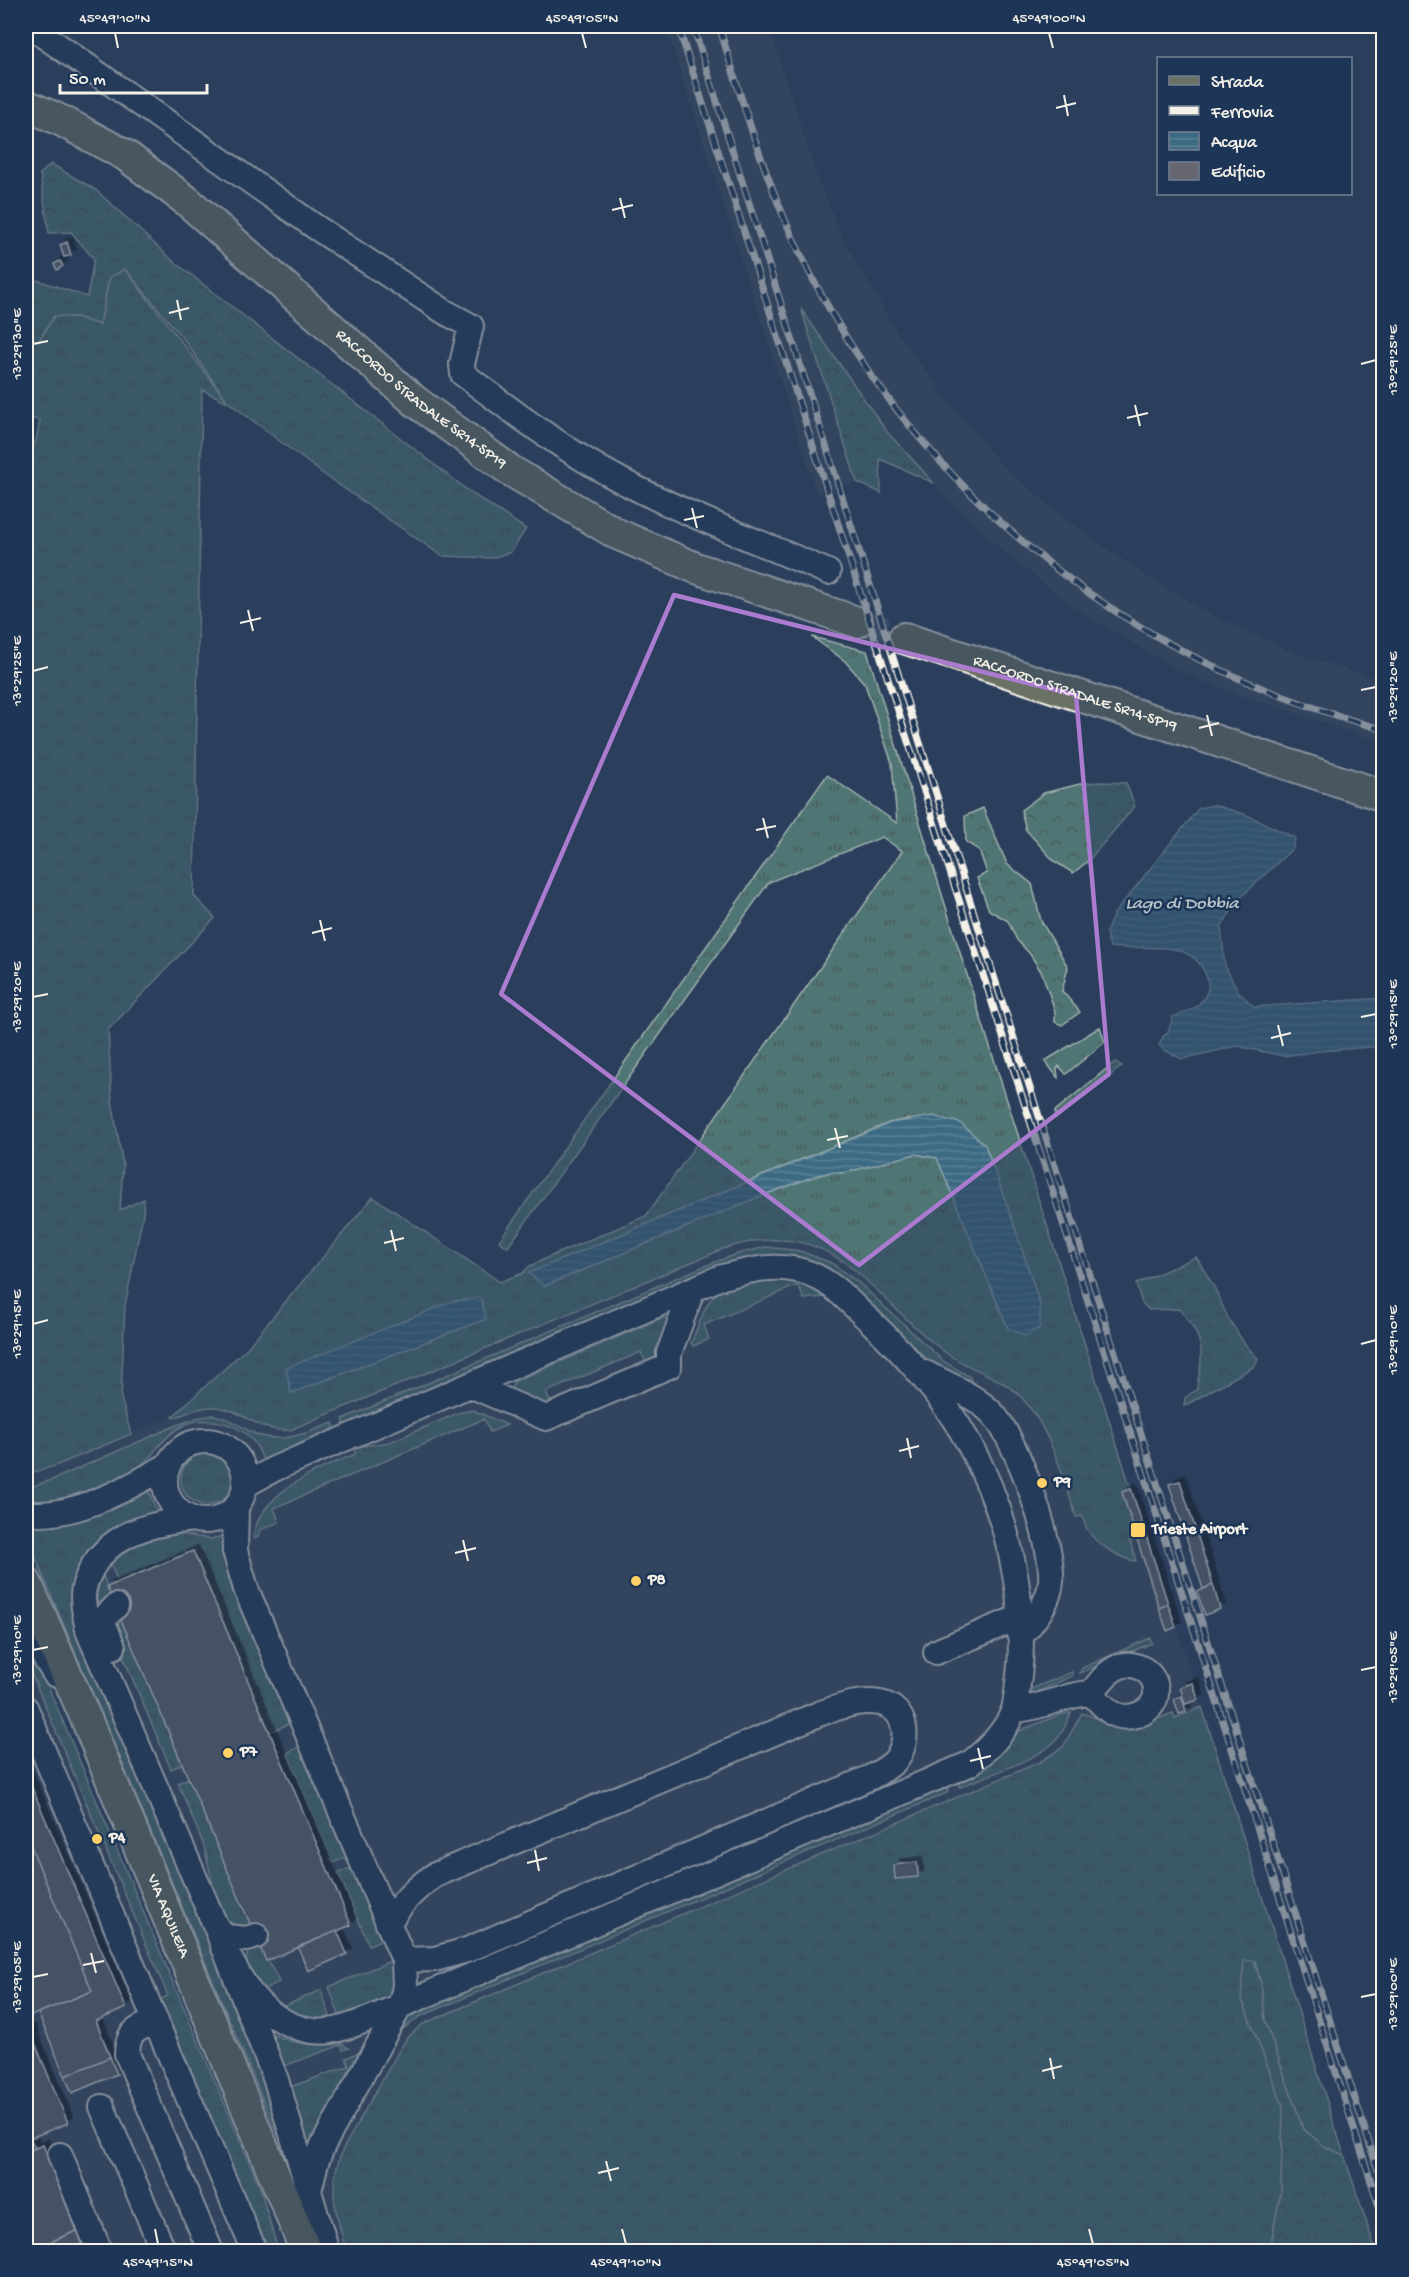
<svg xmlns="http://www.w3.org/2000/svg" width="1409" height="2277" viewBox="0 0 1409 2277" font-family="'Gochi Hand',sans-serif">
<style>
.built{fill:#3c4b62}
.grass{fill:url(#grass-tufts);stroke:#a2b2ae;stroke-width:1.5;fill-rule:evenodd}
.forest{fill:url(#forest-crowns);stroke:#a2b2ae;stroke-width:1.5}
.water{fill:url(#water-rules);stroke:#87a0ab;stroke-width:1.5}
.building{fill:#65666f;stroke:#f4f1e8;stroke-width:1.5;filter:url(#shadow)}
.lines{fill:none;stroke-linecap:round;stroke-linejoin:round}
.major-tunnel{stroke:#495a71;stroke-width:30;stroke-dasharray:30 15;stroke-linecap:butt}
.minor-casing{stroke:#f4f1e8;stroke-width:28}
.major-casing{stroke:#f4f1e8;stroke-width:34}
.minor{stroke:#1d3557;stroke-width:24}
.major{stroke:#6a7165;stroke-width:30}
.rail-casing{stroke:#f4f1e8;stroke-width:7}
.rail{stroke:#1d3557;stroke-width:4.5;stroke-dasharray:14;stroke-linecap:butt}
.marked{fill:none;stroke:#ab7bcf;stroke-width:4.5;stroke-linejoin:round}
.ticks{fill:none;stroke:#f4f1e8;stroke-width:2}
.poi-dot{fill:#ffd166;stroke:#1d3557;stroke-width:2}
.labels{text-anchor:middle;dominant-baseline:central;stroke-width:5;stroke-linejoin:round;paint-order:stroke}
.street-label{font-size:16px;fill:#f4f1e8;stroke:#1d3557}
.poi-label{font-size:16px;font-weight:bold;fill:#f4f1e8;stroke:#1d3557;text-anchor:start}
.water-label{font-size:18px;font-style:italic;fill:#b4c2c5;stroke:#1d3557}
.neatline{fill:none;stroke:#f4f1e8;stroke-width:2}
.ticks-label{font-size:15px;text-anchor:middle;fill:#f4f1e8}
</style>
<defs>
<pattern id="grass-tufts" width="24" height="20" patternUnits="userSpaceOnUse" patternTransform="scale(1.5)"><rect width="24" height="20" fill="#507475"/><path d="M3 7l-1-3M5 7V3M7 7l1-3M15 17l-1-3M17 17v-4M19 17l1-3" fill="none" stroke="#4c5c5b"/></pattern>
<pattern id="forest-crowns" width="20" height="18" patternUnits="userSpaceOnUse" patternTransform="scale(1.5)"><rect width="20" height="18" fill="#507475"/><path d="M2 6a3 3 0 1 1 6 0M12 15a3 3 0 1 1 6 0" fill="none" stroke="#4c5c5b"/></pattern>
<pattern id="water-rules" width="6" height="5" patternUnits="userSpaceOnUse" patternTransform="scale(1.5)"><rect width="6" height="5" fill="#3e6a83"/><path d="M0 2.5h6" fill="none" stroke="#5a8095"/></pattern>
<filter id="shadow"><feDropShadow dx="5.5" dy="-5.5" stdDeviation="0" flood-color="#0009"/></filter>
</defs>
<rect width="100%" height="100%" fill="#2b3f5c"/>
<filter id="ink" filterUnits="userSpaceOnUse"><feTurbulence type="fractalNoise" baseFrequency=".0167" numOctaves="2"/><feDisplacementMap in="SourceGraphic" scale="12" xChannelSelector="R" yChannelSelector="G"/><feConvolveMatrix kernelMatrix="1 2 1 2 8 2 1 2 1" color-interpolation-filters="sRGB"/></filter>
<g filter="url(#ink)">
<path class="built" d="M666 26H769L815 173 843 239 895 329 954 409 1002 466 1063 517 1144 575 1209 614 1296 654 1383 681V742L1220 688 1171 666 1074 607 1013 559 958 509 887 432 857 393 803 312 857 482 817 494Z
M968 978 1202 1707 1175 1718 358 2251H328L26 1535V1474L55 1466 281 1370 523 1273 528 1267 646 1216Z
M26 1636 48 1686 285 2251H26Z"/>
<path class="grass" d="M124 268 228 402 202 390 194 896 215 918 108 1030 112 1101 123 1165 120 1210 144 1199 143 1214 125 1306 121 1398 131 1434 55 1466 26 1474V472L36 440 40 421 26 416V334L38 342 54 316 77 317 100 325 109 278Z
M812 637 867 651 960 953 1131 1489 1122 1493 1137 1538 1130 1541 1136 1561C1121 1559 1094 1543 1087 1529 1085 1525 1084 1520 1082 1516L1076 1517C1064 1478 1051 1432 1024 1400 1004 1377 971 1371 946 1353 868 1296 838 1211 723 1249L290 1430C256 1433 244 1409 215 1407 201 1406 187 1413 174 1418L173 1416 247 1348 373 1197 500 1282 523 1273 528 1267 549 1257 646 1216 902 851 882 837 769 882 508 1247 499 1241 827 775 897 823 892 763 865 684 845 661ZM908 1119 985 1145 1013 1222 1040 1305 1008 1328 937 1158 915 1154 844 1173 831 1172 812 1177 761 1196 545 1286 529 1273 889 1123ZM486 1319 292 1393H291L286 1368Z
M1100 1027 1105 1042 1066 1074 1059 1066 1057 1069 1058 1078 1045 1061Z
M766 1247 800 1251 831 1263 859 1283 943 1361 970 1377 974 1390 933 1365 841 1278C807 1256 771 1250 732 1262L345 1425 343 1419 707 1265 737 1254Z
M780 1278C794 1281 816 1284 823 1297L804 1299 798 1285 704 1325 709 1339 693 1346 691 1343C697 1331 704 1305 713 1297 730 1281 759 1281 780 1278Z
M664 1317 669 1320 655 1353 657 1354 653 1361 647 1366 641 1352 546 1392 552 1406 549 1407 511 1390 515 1380 521 1379Z
M473 1410 507 1425 490 1432 484 1419 274 1508 279 1522 260 1530 258 1537 253 1539C259 1491 317 1471 355 1454V1447L390 1442 458 1413Z
M213 1415C229 1417 238 1425 251 1432 279 1446 306 1433 333 1423L335 1430 297 1447 265 1465C262 1460 261 1453 258 1448 242 1422 203 1412 177 1429 161 1439 153 1457 138 1468 125 1477 54 1504 39 1504 35 1504 30 1503 26 1502V1488L52 1480 177 1425 196 1418Z
M181 1479a26 26 0 1 1 52 0a26 26 0 1 1-52 0Z
M148 1489 157 1512 117 1527 100 1539 86 1653 267 2077 295 2176 26 1535V1527C60 1532 116 1502 148 1489Z
M179 1534 211 1539 228 1535 353 1854 333 1863 287 1753 303 1745 293 1722 270 1732 193 1551 118 1583 111 1564C124 1545 156 1535 179 1534Z
M103 1576 114 1603 99 1608C94 1598 98 1585 103 1576Z
M121 1618 182 1764 171 1769 116 1640 115 1624Z
M1150 1638 1152 1643 1080 1673 1082 1668Z
M26 1651 48 1686 261 2190 278 2251H267L161 1999 168 1996 26 1661Z
M1072 1672V1676L1035 1693 1031 1691V1689Z
M1202 1707 1344 2155 1327 2148 1303 2129 1265 2020 1261 1984 1255 1961 1241 1997 1283 2106 1281 2191 1272 2238 1266 2251H346C336 2211 326 2190 343 2149L400 2049 407 2038 423 2024 1040 1762 1063 1747 1082 1713C1110 1721 1133 1741 1158 1716L1160 1718 1173 1713 1175 1718Z
M1071 1713C1066 1724 1061 1737 1051 1745 1031 1762 985 1776 960 1787L958 1781 980 1770 997 1757 1019 1731 1062 1714Z
M189 1778 253 1930 247 1933 228 1924 216 1898 204 1846 178 1783Z
M947 1786 949 1787 947 1793 419 2017 399 2032 409 2014Z
M358 1865 385 1938 369 1945 338 1873Z
M260 1945 279 1982 259 1992C252 1978 240 1963 250 1949Z
M395 1959 397 1978 390 1997 340 2018 329 1987Z
M321 1990 331 2020 316 2021 278 2009Z
M270 2033C293 2044 315 2048 341 2043L349 2048 343 2050 341 2045 279 2068Z
M357 2053 362 2057 309 2153 287 2088 349 2066 346 2058Z"/>
<path class="forest" d="M51 164 96 190 172 260 471 493 526 529 511 552 491 558 442 556 326 476 228 402 185 341 125 269 109 278 100 325 77 317 54 316 38 342 26 334V287L38 280 87 297 94 259 71 232 49 233 40 174Z
M801 309 887 432 934 483 880 459 881 493 857 482Z
M1103 782 1126 783 1135 806 1088 861 1073 873 1054 861 1026 830 1021 810 1044 793 1084 783Z
M983 808 1007 864 1032 884 1041 921 1068 967 1062 991 1080 1012 1062 1025 1055 1022V1011L1042 973 1030 954 1017 940 1008 921 989 910 977 878 987 873 979 850 966 842 965 816Z
M1115 1062 1122 1066 1056 1118 1055 1111Z
M1196 1257 1214 1287 1228 1318 1244 1343 1258 1359 1255 1366 1184 1406 1185 1398 1197 1389C1197 1379 1201 1370 1201 1360 1203 1339 1192 1324 1179 1309L1149 1310 1142 1303 1136 1284Z
M1244 1960 1254 1961 1261 1984 1265 2020 1303 2129 1327 2148 1344 2155 1376 2251H1266L1272 2238 1281 2191 1283 2106 1241 1997Z"/>
<path class="water" d="M1214 805 1247 815 1295 838 1293 848 1237 901 1221 927 1225 966 1238 991 1254 1007 1383 998V1046L1321 1051 1283 1056 1237 1046 1182 1059 1164 1050 1159 1045 1163 1037 1168 1032 1173 1017C1188 1012 1204 1006 1208 989 1209 983 1207 977 1204 971 1188 937 1140 951 1110 947L1106 933 1114 914 1199 808Z
M933 1116 960 1123 985 1145 1013 1222 1040 1305V1327L1025 1336 1008 1328 937 1158 915 1154 844 1173 830 1172 812 1177 761 1196 544 1286 529 1273 890 1123Z
M481 1298 486 1319 291 1393 286 1368 453 1301Z"/>
<path class="building" d="M67 242 71 255 64 257 60 245Z
M60 261 63 266 57 270 54 264Z
M1180 1481 1213 1585 1203 1589 1169 1484Z
M1131 1489 1168 1604 1159 1608 1122 1492Z
M193 1551 351 1925 266 1961 107 1587Z
M1213 1585 1220 1609 1205 1615 1197 1592Z
M1168 1604 1176 1627 1167 1631 1159 1608Z
M1193 1683 1198 1700 1185 1704 1180 1687Z
M1182 1696 1186 1712 1179 1714 1174 1699Z
M26 1774 126 2008 96 2021 110 2057 65 2076 38 2013 92 1991 26 1835Z
M26 1835 92 1991 26 2018Z
M917 1862 918 1877 895 1879 894 1865Z
M337 1931 347 1954 308 1971 298 1947Z
M29 2029 68 2123 30 2138 35 2148 26 2152V2030Z
M110 2057 117 2074 72 2093 65 2076Z
M43 2145 79 2230 36 2248 26 2222V2152Z
M81 2229 91 2252H42L40 2246Z"/>
<g class="lines">
<path class="major-tunnel" d="M857 622 904 638"/>
<g class="minor-casing">
<path id="minor" d="M30 26 317 228 445 312 471 326 462 364 463 374C514 413 565 451 622 481 689 516 760 542 828 572
M925 1373C947 1384 974 1395 992 1413 1017 1439 1054 1545 1051 1581 1049 1604 1034 1620 1020 1637
M470 1385 546 1418 669 1366V1353L692 1291
M165 1481a40 40 0 1 1 80 0a40 40 0 1 1-80 0Z
M236 1507 235 1551 246 1589 404 1960 405 1987 400 2006 323 2145 316 2162 309 2191
M26 1513C71 1520 129 1488 168 1465
M193 1519C154 1523 115 1531 93 1566 88 1575 83 1586 83 1596 83 1609 86 1621 89 1633L216 1927 276 2080 327 2252
M26 1628 55 1674
M113 1647 102 1620 116 1606
M936 1652 1020 1617
M26 1709 160 2032 255 2252
M1014 1710C1041 1709 1064 1694 1091 1693 1098 1700 1104 1708 1112 1713 1127 1722 1154 1714 1156 1694 1158 1674 1136 1659 1118 1667 1106 1672 1099 1684 1091 1693
M388 1924C401 1903 414 1889 435 1875L821 1713C840 1707 859 1699 880 1703 908 1708 911 1743 894 1762 887 1768 879 1773 871 1777L467 1950 435 1959 404 1960
M216 1927 226 1937 247 1939 256 1936
M223 1946C232 1962 240 1980 252 1995 270 2017 300 2035 330 2031 345 2029 360 2022 374 2017L969 1764C987 1750 1004 1734 1013 1712 1017 1702 1017 1688 1019 1676 1028 1597 1006 1509 967 1440 941 1394 907 1356 869 1320 850 1303 833 1282 808 1273 778 1262 749 1270 719 1278L274 1469 245 1485
M156 2021C136 2030 128 2030 127 2054L211 2252
M102 2107 164 2252
M60 2155 100 2252"/>
</g>
<g class="major-casing">
<g id="major">
<path id="s1" d="M26 105 62 121 125 155 187 201 416 402 511 471 617 534 696 568 857 622"/>
<path id="s2" d="M904 638 1384 796"/>
<path id="s3" d="M26 1582 87 1721 306 2252"/>
</g>
</g>
<use href="#minor" class="minor"/>
<use href="#major" class="major"/>
<g class="rail-casing">
<path id="rail" d="M678 26 1384 2222
M693 26 992 970 1384 2189
M719 26C741 97 762 170 793 238 879 428 1036 584 1225 672 1276 696 1329 714 1384 730"/>
</g>
<use href="#rail" class="rail"/>
</g>
</g>
<path d="M0 0H1409V2277H0ZM674 595 1076 695 1109 1074 859 1265 501 994Z" fill="#2b3f5c" fill-opacity=".55" fill-rule="evenodd"/>
<path class="marked" d="M674 595 1076 695 1109 1074 859 1265 501 994Z"/>
<path class="ticks" d="M115 33 118 48M582 33 586 48M1049 33 1053 48M1064 95 1068 116M1056 108 1076 103M620 198 625 218M612 210 633 205M177 300 181 320M169 313 189 308M33 344 48 341M1361 364 1376 360M1135 405 1140 426M1127 418 1148 413M692 508 697 528M684 520 704 516M248 610 253 631M240 623 261 618M33 671 48 667M1361 690 1376 687M1207 715 1212 736M1199 728 1219 723M763 818 768 838M756 830 776 826M320 920 325 941M312 933 332 928M33 997 48 994M1361 1017 1376 1014M1278 1025 1283 1046M1271 1038 1291 1033M835 1128 840 1148M827 1140 848 1136M391 1230 396 1251M384 1243 404 1238M33 1324 48 1320M1361 1344 1376 1340M907 1438 911 1458M899 1451 919 1446M463 1540 468 1561M455 1553 476 1548M33 1650 48 1647M1361 1670 1376 1667M978 1748 983 1769M970 1761 991 1756M535 1850 539 1871M527 1863 547 1858M91 1953 96 1973M83 1965 104 1961M33 1977 48 1974M1361 1997 1376 1994M1050 2058 1054 2079M1042 2071 1062 2066M606 2161 611 2181M598 2173 619 2168M155 2229 158 2244M622 2229 626 2244M1089 2229 1093 2244"/>
<g class="poi-dot">
<circle cx="1042" cy="1483" r="6"/>
<rect x="1130" y="1522" width="16" height="16" rx="3"/>
<circle cx="636" cy="1581" r="6"/>
<circle cx="228" cy="1753" r="6"/>
<circle cx="97" cy="1839" r="6"/>
</g>
<g class="labels">
<g class="street-label">
<text stroke="none"><textPath href="#s1" startOffset="495">RACCORDO STRADALE SR14-SP19</textPath></text>
<text stroke="none"><textPath href="#s2" startOffset="180">RACCORDO STRADALE SR14-SP19</textPath></text>
<text stroke="none"><textPath href="#s3" startOffset="363">VIA AQUILEIA</textPath></text>
</g>
<g class="poi-label">
<text x="1054" y="1483">P9</text>
<text x="1152" y="1530">Trieste Airport</text>
<text x="648" y="1581">P8</text>
<text x="240" y="1753">P7</text>
<text x="109" y="1839">P4</text>
</g>
<g class="water-label">
<text x="1182" y="904">Lago di Dobbia</text>
</g>
</g>
<rect width="1409" height="2277" fill="none" stroke="#1d3557" stroke-width="66"/>
<rect x="1157" y="57" width="195" height="138" fill="#1d3557" stroke="#738091" stroke-width="1.5"/>
<rect x="1169" y="76" width="30" height="9" fill="#6a7165" stroke="#738091" stroke-width="1.5"/>
<text x="1211" y="87" font-size="18" fill="#f4f1e8">Strada</text>
<rect x="1169" y="106" width="30" height="9" fill="#f4f1e8" stroke="#738091" stroke-width="1.5"/>
<text x="1211" y="117" font-size="18" fill="#f4f1e8">Ferrovia</text>
<rect x="1169" y="132" width="30" height="18" fill="url(#water-rules)" stroke="#738091" stroke-width="1.5"/>
<text x="1211" y="147" font-size="18" fill="#f4f1e8">Acqua</text>
<rect x="1169" y="162" width="30" height="18" fill="#65666f" stroke="#738091" stroke-width="1.5"/>
<text x="1211" y="177" font-size="18" fill="#f4f1e8">Edificio</text>
<path d="M60 84v9h147v-9" fill="none" stroke="#f4f1e8" stroke-width="3"/>
<text x="69" y="84" font-size="18" fill="#f4f1e8" stroke="#1d3557" stroke-width="4.5" paint-order="stroke">50 m</text>
<rect x="33" y="33" width="1343" height="2211" class="neatline"/>
<g class="ticks-label">
<text x="115" y="22">45°49'10"N</text>
<text x="582" y="22">45°49'05"N</text>
<text x="1049" y="22">45°49'00"N</text>
<text transform="translate(16 344) rotate(-90)" y="5">13°29'30"E</text>
<text transform="translate(1392 360) rotate(-90)" y="5">13°29'25"E</text>
<text transform="translate(16 671) rotate(-90)" y="5">13°29'25"E</text>
<text transform="translate(1392 687) rotate(-90)" y="5">13°29'20"E</text>
<text transform="translate(16 997) rotate(-90)" y="5">13°29'20"E</text>
<text transform="translate(1392 1014) rotate(-90)" y="5">13°29'15"E</text>
<text transform="translate(16 1324) rotate(-90)" y="5">13°29'15"E</text>
<text transform="translate(1392 1340) rotate(-90)" y="5">13°29'10"E</text>
<text transform="translate(16 1650) rotate(-90)" y="5">13°29'10"E</text>
<text transform="translate(1392 1667) rotate(-90)" y="5">13°29'05"E</text>
<text transform="translate(16 1977) rotate(-90)" y="5">13°29'05"E</text>
<text transform="translate(1392 1994) rotate(-90)" y="5">13°29'00"E</text>
<text x="158" y="2266">45°49'15"N</text>
<text x="626" y="2266">45°49'10"N</text>
<text x="1093" y="2266">45°49'05"N</text>
</g>
</svg>
